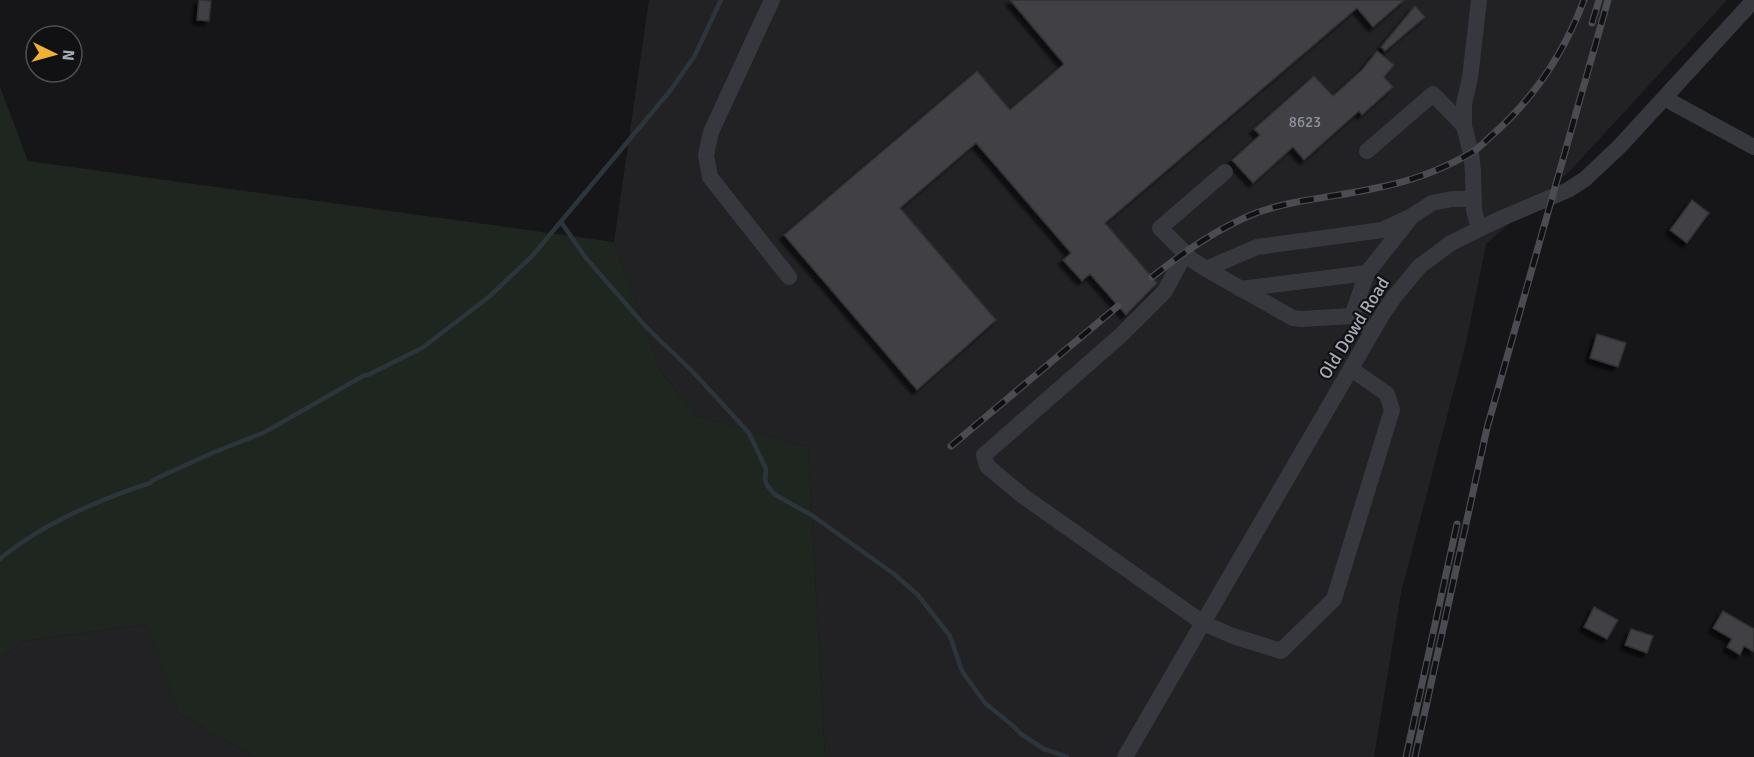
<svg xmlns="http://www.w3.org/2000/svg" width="1754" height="757" viewBox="0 0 1754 757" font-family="Signika,sans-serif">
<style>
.built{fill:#222225}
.green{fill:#1e261f}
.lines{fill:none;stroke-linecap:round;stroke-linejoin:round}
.stream{stroke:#2c353c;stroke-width:4.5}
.building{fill:#404145;stroke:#303034;stroke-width:1.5;filter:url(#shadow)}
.minor{stroke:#37383d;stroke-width:16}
.rail-casing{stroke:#4a4c52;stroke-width:7}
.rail{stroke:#111113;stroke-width:4.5;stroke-dasharray:14;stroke-linecap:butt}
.labels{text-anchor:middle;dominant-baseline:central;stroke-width:4.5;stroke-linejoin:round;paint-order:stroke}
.number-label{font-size:15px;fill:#8e929b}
.street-label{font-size:18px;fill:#a8adb8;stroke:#111113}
</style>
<defs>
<filter id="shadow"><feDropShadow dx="-4.5" dy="4.5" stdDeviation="1.5" flood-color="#0009"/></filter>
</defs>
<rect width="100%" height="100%" fill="#161618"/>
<path class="built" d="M649 0H1727L1570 171 1486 244 1466 343 1401 593 1374 757H825L808 447 696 416 661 372 614 242Z
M149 624 178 713 255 757H0V658L24 641Z"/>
<path class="green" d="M0 87 28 161 614 242 661 372 696 416 808 447 825 757H255L178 713 148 624 24 641 0 658Z"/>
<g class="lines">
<path class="stream" d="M561 222 586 258 646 327 694 373 749 433 766 469 765 480 767 485 774 494 813 516 894 574 918 595 950 636 962 671 985 703 1012 725 1021 734 1044 749 1067 757
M0 559C43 523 98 500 150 483L153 480 212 453 265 432 363 376 370 374 422 348 490 296 533 255 670 91 694 57 721 0"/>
</g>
<path class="building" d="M199 0 211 1 209 21 197 20Z
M1010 0H1404L1373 27 1357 8 1105 223 1157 283 1126 315 1090 274 1082 281 1063 260 1071 253 976 143 900 208 996 320 917 390 784 235 977 71 1010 110 1064 64Z
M1415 6 1425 17 1385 51 1381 47Z
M1377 51 1394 65 1384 77 1393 87 1362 115 1359 111 1304 160 1293 147 1253 183 1232 160 1260 135 1254 129 1314 76 1333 96 1362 70Z
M1692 200 1709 213 1687 243 1670 230Z
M1597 334 1626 343 1618 367 1590 358Z
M1594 607 1618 620 1607 639 1584 627Z
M1723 611 1754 629V652L1744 646 1740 655 1727 647 1732 639 1713 628Z
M1631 629 1653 636 1647 653 1625 645Z"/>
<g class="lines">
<path class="minor" d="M772 0 711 132 706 155 710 177 789 277
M1664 98 1754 147
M1367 151 1433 94 1464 126
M1479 229 1474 210 1473 171 1471 153 1464 126V104L1470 78 1479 0
M1187 255 1181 261 1165 291 1120 336 984 455 987 466 1023 496 1203 623 1233 636 1281 651 1334 599 1392 410 1387 394 1351 369
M1206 269 1191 259 1160 228 1225 172
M1240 289 1367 273
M1352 316 1302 319 1293 318 1206 269 1257 247 1382 230 1412 216
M1373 331 1352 316 1367 273 1412 216 1432 203 1452 199H1474
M1125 757 1382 315 1394 297 1420 266 1451 243 1502 218 1568 190 1585 179 1620 146 1754 0"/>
<g class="rail-casing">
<path id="rail" d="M1592 23 1599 0
M1152 277C1184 252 1218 228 1256 213 1294 199 1337 197 1376 188 1408 182 1441 170 1469 154 1477 150 1484 143 1490 137 1533 100 1564 53 1584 0
M951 446 1118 306
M1406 757 1457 524
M1415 757 1487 428 1608 0"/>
</g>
<use href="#rail" class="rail"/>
</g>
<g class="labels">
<g class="number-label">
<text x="1305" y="122">8623</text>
</g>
<g class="street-label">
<text transform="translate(1354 328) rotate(-58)">Old Dowd Road</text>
</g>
</g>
<g transform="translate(54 54) rotate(95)"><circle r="28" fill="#111113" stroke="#4d4f55" stroke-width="1.5"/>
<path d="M0-4.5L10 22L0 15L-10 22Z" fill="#f2b134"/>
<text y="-9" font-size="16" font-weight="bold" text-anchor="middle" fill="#a8adb8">N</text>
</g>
</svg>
